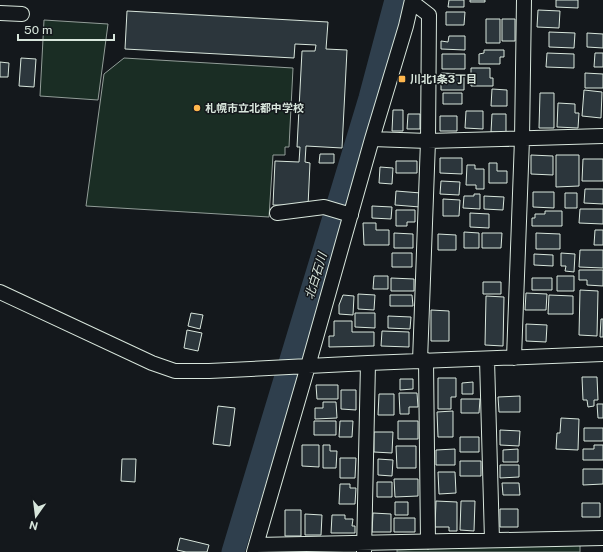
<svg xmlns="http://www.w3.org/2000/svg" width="603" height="552" viewBox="0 0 603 552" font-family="'Public Sans','Noto Sans JP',sans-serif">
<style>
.green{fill:#1a2d24;stroke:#939e99}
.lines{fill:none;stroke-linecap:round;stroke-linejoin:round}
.river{stroke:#2f3f4d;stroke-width:23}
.building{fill:#2c363c;stroke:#d8e6dc}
.minor-casing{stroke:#d8e6dc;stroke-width:16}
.minor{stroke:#14181c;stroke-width:14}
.poi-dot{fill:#ffb74d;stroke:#14181c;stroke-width:1.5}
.labels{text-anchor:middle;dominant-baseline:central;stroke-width:3;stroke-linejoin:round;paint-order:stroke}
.poi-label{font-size:11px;font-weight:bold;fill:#d8e6dc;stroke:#14181c;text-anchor:start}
.water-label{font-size:12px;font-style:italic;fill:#d8e6dc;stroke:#14181c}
</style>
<rect width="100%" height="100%" fill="#14181c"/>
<path class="green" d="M44 20 108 24 98 100 40 96Z
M124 58 293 68 289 147H285V155H273L269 217 86 206 104 74Z
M580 545V552H397V550Z"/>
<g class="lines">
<path class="river" d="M233 552 370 98 396 0"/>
</g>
<path class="building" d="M449 0H464V7H448Z
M470 0H485V2H470Z
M556 0H578V8L556 7Z
M538 10 560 11 559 28 537 27Z
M127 11 328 22 326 49 347 50 342 148 306 146 305 162 310 163 308 206 273 205 275 161 299 162 300 147H297L302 51H315L316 45 295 44 294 58 125 49Z
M446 12H465L464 25H446Z
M486 19H500V43H486Z
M502 19H515V41H502Z
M549 32 575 33 574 48 549 47Z
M587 33 603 34V48L587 47Z
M449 36H465V50L441 49V41L448 42Z
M484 50H504V57H500V64H479V54L484 53Z
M547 53 574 54V68L546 67Z
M595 53H603V67H594Z
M442 54H465V69H442Z
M21 58 36 59 34 87 19 86Z
M0 62 9 63 8 77H0Z
M471 68H490V78H493V86H471Z
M441 73 464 74V90H441Z
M585 73 603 74V88H585Z
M492 89 507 90V106H491Z
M584 90 602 92 601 118 582 116Z
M443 93H462V104H443Z
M540 93H554V128H539Z
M558 103 575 104V113H579L578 128 557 127Z
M393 110H403V131H392Z
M466 111H483V129L465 128Z
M408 114H420V129H407Z
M492 114H506V133L491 132Z
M440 116H457V131H440Z
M320 154H334V163H319Z
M531 155 553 156V175L531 174Z
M556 155H579V186L556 187Z
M440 158H462V174L440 173Z
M583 159H603V181H582Z
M396 161H417V173H396Z
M489 163H497V171H507V183H489Z
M467 165H475V169H484V189H476V185H466Z
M380 167 393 168 392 184 379 183Z
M441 181 460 182 459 195 440 194Z
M585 189H603V204L584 203Z
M396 191 421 193 420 207 395 205Z
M533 192H554V208L533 207Z
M565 193H577V208H565Z
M474 194H480V209L463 208 464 196H474Z
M484 196 504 197 503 210 484 209Z
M443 199 460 200 459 216H443Z
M372 206 392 207 391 219 372 218Z
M580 209H603V224L579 223Z
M396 210H415V222H407V226H396Z
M545 211H562V226H532V218H535V214H545Z
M470 213 489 214V228L470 227Z
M363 223H376V230H389V245H364Z
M595 230H603V245H594Z
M464 232 479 233V248H464Z
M394 233 413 234V248H394Z
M482 233H502L501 248H482Z
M536 233 560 234V249H536Z
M438 234 456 235V250H438Z
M580 250H603V268L579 267Z
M392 253H412V267H392Z
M561 253 575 254 574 272 565 271 566 266H561Z
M534 254 553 255V266L534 265Z
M579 270H603V286L587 285V280H579Z
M374 276H388V289H373Z
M557 276H574V291H557Z
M391 278 414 279V291H391Z
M532 278H552V290H532Z
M483 282H501V294H483Z
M580 290 598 291 597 336 579 335Z
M526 293 547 294 546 310H525Z
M358 294 375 295 374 310 358 309Z
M343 295 354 296 353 315 339 314V305Z
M390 295H412L413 306H390Z
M549 295 573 296V314H548Z
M486 296 504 297 503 346 485 345Z
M431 310 449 311V341H431Z
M191 313 203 315 200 329 188 326Z
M355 313H375V328L355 327Z
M388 316 411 317 410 329 388 328Z
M601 319H603V337H600Z
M334 321H352V332H374V346L329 347V336H334Z
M526 324 547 325 546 342 526 341Z
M187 330 202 333 198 351 184 348Z
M382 331 409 332V347L381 346Z
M582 377H597L598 400H594V406L588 407 587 400H583Z
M438 378H456V397H451V409H438Z
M400 379H413V389L400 390Z
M473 382V394H462V383Z
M316 385H338V399H317Z
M341 390H356V410L341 409Z
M399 393H417L418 407H409V414H400Z
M379 394H394V415H378Z
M520 396V412H499L498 397Z
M461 399H480L479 413H461Z
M323 402H336L337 418 315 419V408H323Z
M597 404H603V418H598Z
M218 406 235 408 230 446 213 444Z
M453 411V437H438L437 412Z
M561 418 579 419 578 450 556 449 557 433H560Z
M314 421H336V435H314Z
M340 421H353L352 437H339Z
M398 421H418V439H398Z
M584 428H603V441H584Z
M500 430 520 431 519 446 500 445Z
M374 432H393L392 453 374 452Z
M460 437H479V452H460Z
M302 445H319V467L302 466Z
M323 445H330V451H337L336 468H323Z
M594 445H603V460H583V449H594Z
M396 446H416V468H397Z
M455 449V465H436V450Z
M518 449V462H503V450Z
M340 458H356L355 478H340Z
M122 459H136L135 482 121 481Z
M378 459 393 460 392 476 378 475Z
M460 461H481V476H460Z
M500 465H519V477L500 478Z
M583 469H603V484L583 485Z
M438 472H455L456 493 439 494Z
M394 479H418V496L395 497Z
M377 482H392V497H377Z
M502 483H519L520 495H503Z
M340 484H350V488H356L355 504H339Z
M436 501 457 502V531H449V527H435Z
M461 501H475L474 531 460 530Z
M395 502H408V515H395Z
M582 503H600V517H582Z
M500 509H518V527H500Z
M285 510H301V536H285Z
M373 513 391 514V532H372Z
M305 514 322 515 321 535H305Z
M332 515H345V519H353L352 526H355V533H331Z
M394 518H415V532H394Z
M180 538 209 545 207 552H186L177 550Z"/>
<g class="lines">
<g class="minor-casing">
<path id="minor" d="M412 2 429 15 428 141 420 361
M0 13 22 14
M372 139 428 141 603 136
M277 213 324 207 351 215
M0 292 152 363 175 371H209L368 363 603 354
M514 358 522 139 524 0
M487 359 492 540
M426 360 428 542
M256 545 603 538
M254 552 308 366 372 139 406 26 412 0
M364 552 368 363"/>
</g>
<use href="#minor" class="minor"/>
</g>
<g class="poi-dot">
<rect x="398" y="75" width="8" height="8" rx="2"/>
<circle cx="197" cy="108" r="4"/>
</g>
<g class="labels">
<g class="poi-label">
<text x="410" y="79">川北1条3丁目</text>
<text x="205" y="108">札幌市立北都中学校</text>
</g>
<g class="water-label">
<text transform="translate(316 276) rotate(-73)">北白石川</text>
</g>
</g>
<g transform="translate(36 516) rotate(194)" stroke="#14181c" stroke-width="3" paint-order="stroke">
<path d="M0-3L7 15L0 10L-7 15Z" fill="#d8e6dc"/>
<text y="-6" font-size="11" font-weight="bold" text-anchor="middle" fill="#d8e6dc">N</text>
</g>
<path d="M18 34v6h96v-6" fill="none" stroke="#d8e6dc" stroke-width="2"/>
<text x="24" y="34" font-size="12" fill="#d8e6dc" stroke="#14181c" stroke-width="3" paint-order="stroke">50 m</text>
</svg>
